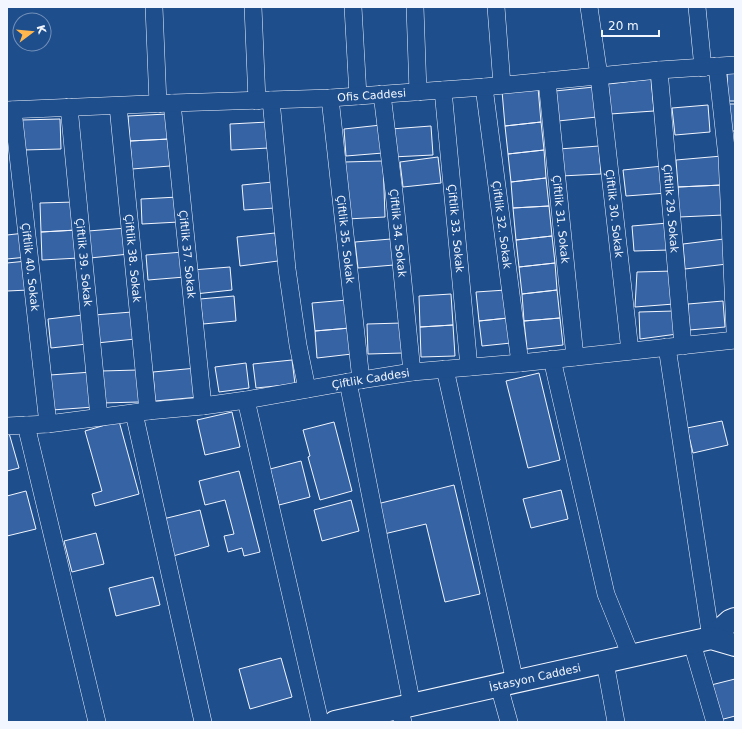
<svg xmlns="http://www.w3.org/2000/svg" width="742" height="729" viewBox="0 0 742 729" font-family="'DejaVu Sans',sans-serif">
<style>
.building{fill:#3563a3;stroke:#f2f6ff}
.lines{fill:none;stroke-linecap:round;stroke-linejoin:round}
.minor-casing{stroke:#f2f6ff;stroke-width:18}
.secondary-casing{stroke:#f2f6ff;stroke-width:24}
.minor{stroke:#1f4e8c;stroke-width:17}
.secondary{stroke:#1f4e8c;stroke-width:22}
.labels{text-anchor:middle;dominant-baseline:central;stroke-width:3;stroke-linejoin:round;paint-order:stroke}
.street-label{font-size:11px;fill:#f2f6ff;stroke:#1f4e8c}
</style>
<rect width="100%" height="100%" fill="#1f4e8c"/>
<path class="building" d="M727 72H735V101H728Z
M651 79 654 111 610 114 608 84Z
M594 87 597 117 558 121 555 91Z
M538 88 541 122 505 126 502 91Z
M725 104H735V131H726Z
M708 105 710 132 675 135 672 108Z
M167 114 169 139 130 141 128 116Z
M60 119 61 149 23 150 21 120Z
M268 122 269 148 231 150 230 124Z
M541 122 544 150 508 154 505 126Z
M381 125 383 153 346 156 344 129Z
M431 126 433 155 392 157 391 129Z
M169 139 170 166 132 169 130 141Z
M599 146 601 174 561 176 559 149Z
M544 150 546 178 511 182 508 154Z
M722 156V185L678 187 676 160Z
M438 157 441 183 403 187 400 162Z
M383 161 385 217 347 219 344 162Z
M663 166 667 193 626 196 623 170Z
M546 178 549 206 513 208 511 182Z
M273 182 275 208 244 210 242 185Z
M722 185 724 215 679 217 678 187Z
M178 197 179 222 142 224 141 199Z
M75 202 77 230 41 232 40 203Z
M549 206 552 236 516 240 513 208Z
M668 223 670 250 634 251 632 226Z
M127 228 129 254 90 258 88 231Z
M77 230 79 258 42 260 41 232Z
M25 233 27 257 7 259V235Z
M275 233 278 261 240 266 237 237Z
M552 236 555 263 519 267 516 240Z
M391 239 394 265 358 268 355 242Z
M724 239 727 264 685 269 683 244Z
M183 252 185 277 148 280 146 255Z
M27 261 29 290 7 291V263Z
M555 263 557 290 522 294 519 267Z
M230 267 232 290 195 294 192 270Z
M673 271 674 304 635 307 637 272Z
M506 290 508 318 479 321 476 292Z
M557 290 560 318 524 321 522 294Z
M451 294 453 325 420 327 419 296Z
M234 296 236 321 203 324 200 299Z
M347 300 350 328 315 331 312 303Z
M723 301 725 327 689 330 688 304Z
M674 311 677 334 640 339 639 312Z
M132 312 135 339 97 343 94 315Z
M83 315 87 344 51 348 48 319Z
M508 318 511 343 482 346 479 321Z
M560 318 563 345 527 349 524 321Z
M402 323 403 353 368 354 367 324Z
M453 325 455 356 421 357 420 327Z
M350 328 352 354 317 358 315 331Z
M292 360 295 384 256 388 253 364Z
M246 363 249 388 219 392 215 367Z
M197 368 199 397 155 401 153 372Z
M138 370 139 402 102 403 101 371Z
M92 372 94 407 52 410 50 375Z
M539 373 560 460 528 468 506 381Z
M232 412 240 447 205 455 197 420Z
M119 421 139 494 95 506 92 494 102 491 85 431Z
M722 421 728 445 693 453 687 428Z
M334 422 352 491 320 500 308 457 310 456 303 430Z
M7 433H9L19 468 7 471Z
M301 461 310 497 279 505 270 469Z
M239 471 260 552 244 556 242 548 228 552 224 536 234 534 225 500 205 505 199 481Z
M454 485 480 594 445 602 426 524 384 534 377 504Z
M561 490 568 519 531 528 523 499Z
M26 491 36 529 7 536V496Z
M351 500 359 531 322 541 314 510Z
M200 510 209 546 173 556 163 519Z
M96 533 104 564 72 572 64 541Z
M153 577 160 605 116 616 109 588Z
M281 658 292 697 250 709 239 669Z
M735 679V716L716 721 707 686Z"/>
<g class="lines">
<g class="minor-casing">
<g id="minor">
<path d="M154 7 158 104"/>
<path d="M253 7 257 101"/>
<path d="M353 7 358 96"/>
<path d="M415 7 418 92"/>
<path d="M496 7 502 85"/>
<path id="s1" d="M589 7 599 76 630 351"/>
<path d="M697 7 703 68"/>
<path d="M717 66 727 157 735 331"/>
<path id="s2" d="M659 70 683 346"/>
<path id="s3" d="M547 81 575 357"/>
<path id="s4" d="M484 87 520 363"/>
<path id="s5" d="M443 90 469 367"/>
<path id="s6" d="M382 94 394 192 412 372"/>
<path id="s7" d="M330 98 361 380"/>
<path d="M271 100 287 269 298 345 307 389"/>
<path id="s8" d="M172 103 203 406"/>
<path id="s9" d="M118 106 148 411"/>
<path id="s10" d="M69 107 99 417"/>
<path id="s11" d="M7 110 172 103 330 98 484 87 659 70 735 65"/>
<path id="s12" d="M13 110 48 424"/>
<path d="M667 347 711 638"/>
<path d="M552 359 606 594 631 656"/>
<path d="M445 369 515 682"/>
<path d="M348 382 412 705"/>
<path d="M246 400 320 722"/>
<path d="M134 413 203 722"/>
<path d="M26 425 97 722"/>
<path id="s13" d="M7 426 48 424 148 411 203 406 246 400 348 382 412 372 520 363 735 340"/>
<path d="M692 643 715 722"/>
<path d="M605 662 616 722"/>
<path d="M499 686 509 722"/>
<path d="M399 708 403 722"/>
</g>
</g>
<g class="secondary-casing">
<g id="secondary">
<path d="M711 638 730 621 735 619"/>
<path id="s14" d="M335 722 711 638 735 645"/>
</g>
</g>
<use href="#minor" class="minor"/>
<use href="#secondary" class="secondary"/>
</g>
<g class="labels">
<g class="street-label">
<text stroke="none"><textPath href="#s11" startOffset="365">Ofis Caddesi</textPath></text>
<text stroke="none"><textPath href="#s2" startOffset="139">Çiftlik 29. Sokak</textPath></text>
<text stroke="none"><textPath href="#s1" startOffset="208">Çiftlik 30. Sokak</textPath></text>
<text stroke="none"><textPath href="#s3" startOffset="139">Çiftlik 31. Sokak</textPath></text>
<text stroke="none"><textPath href="#s4" startOffset="139">Çiftlik 32. Sokak</textPath></text>
<text stroke="none"><textPath href="#s5" startOffset="139">Çiftlik 33. Sokak</textPath></text>
<text stroke="none"><textPath href="#s6" startOffset="140">Çiftlik 34. Sokak</textPath></text>
<text stroke="none"><textPath href="#s7" startOffset="142">Çiftlik 35. Sokak</textPath></text>
<text stroke="none"><textPath href="#s8" startOffset="152">Çiftlik 37. Sokak</textPath></text>
<text stroke="none"><textPath href="#s9" startOffset="153">Çiftlik 38. Sokak</textPath></text>
<text stroke="none"><textPath href="#s10" startOffset="156">Çiftlik 39. Sokak</textPath></text>
<text stroke="none"><textPath href="#s12" startOffset="158">Çiftlik 40. Sokak</textPath></text>
<text stroke="none"><textPath href="#s13" startOffset="367">Çiftlik Caddesi</textPath></text>
<text stroke="none"><textPath href="#s14" startOffset="205">İstasyon Caddesi</textPath></text>
</g>
</g>
<rect width="742" height="729" fill="none" stroke="#f2f6ff" stroke-width="16"/>
<g transform="translate(32 32) rotate(74)"><circle r="19" fill="#1f4e8c" stroke="#7391ba"/>
<path d="M0-3L7 15L0 10L-7 15Z" fill="#ffb74d"/>
<text y="-6" font-size="11" font-weight="bold" text-anchor="middle" fill="#f2f6ff">K</text>
</g>
<path d="M602 30v6h57v-6" fill="none" stroke="#f2f6ff" stroke-width="2"/>
<text x="608" y="30" font-size="12" fill="#f2f6ff" stroke="#1f4e8c" stroke-width="3" paint-order="stroke">20 m</text>
</svg>
